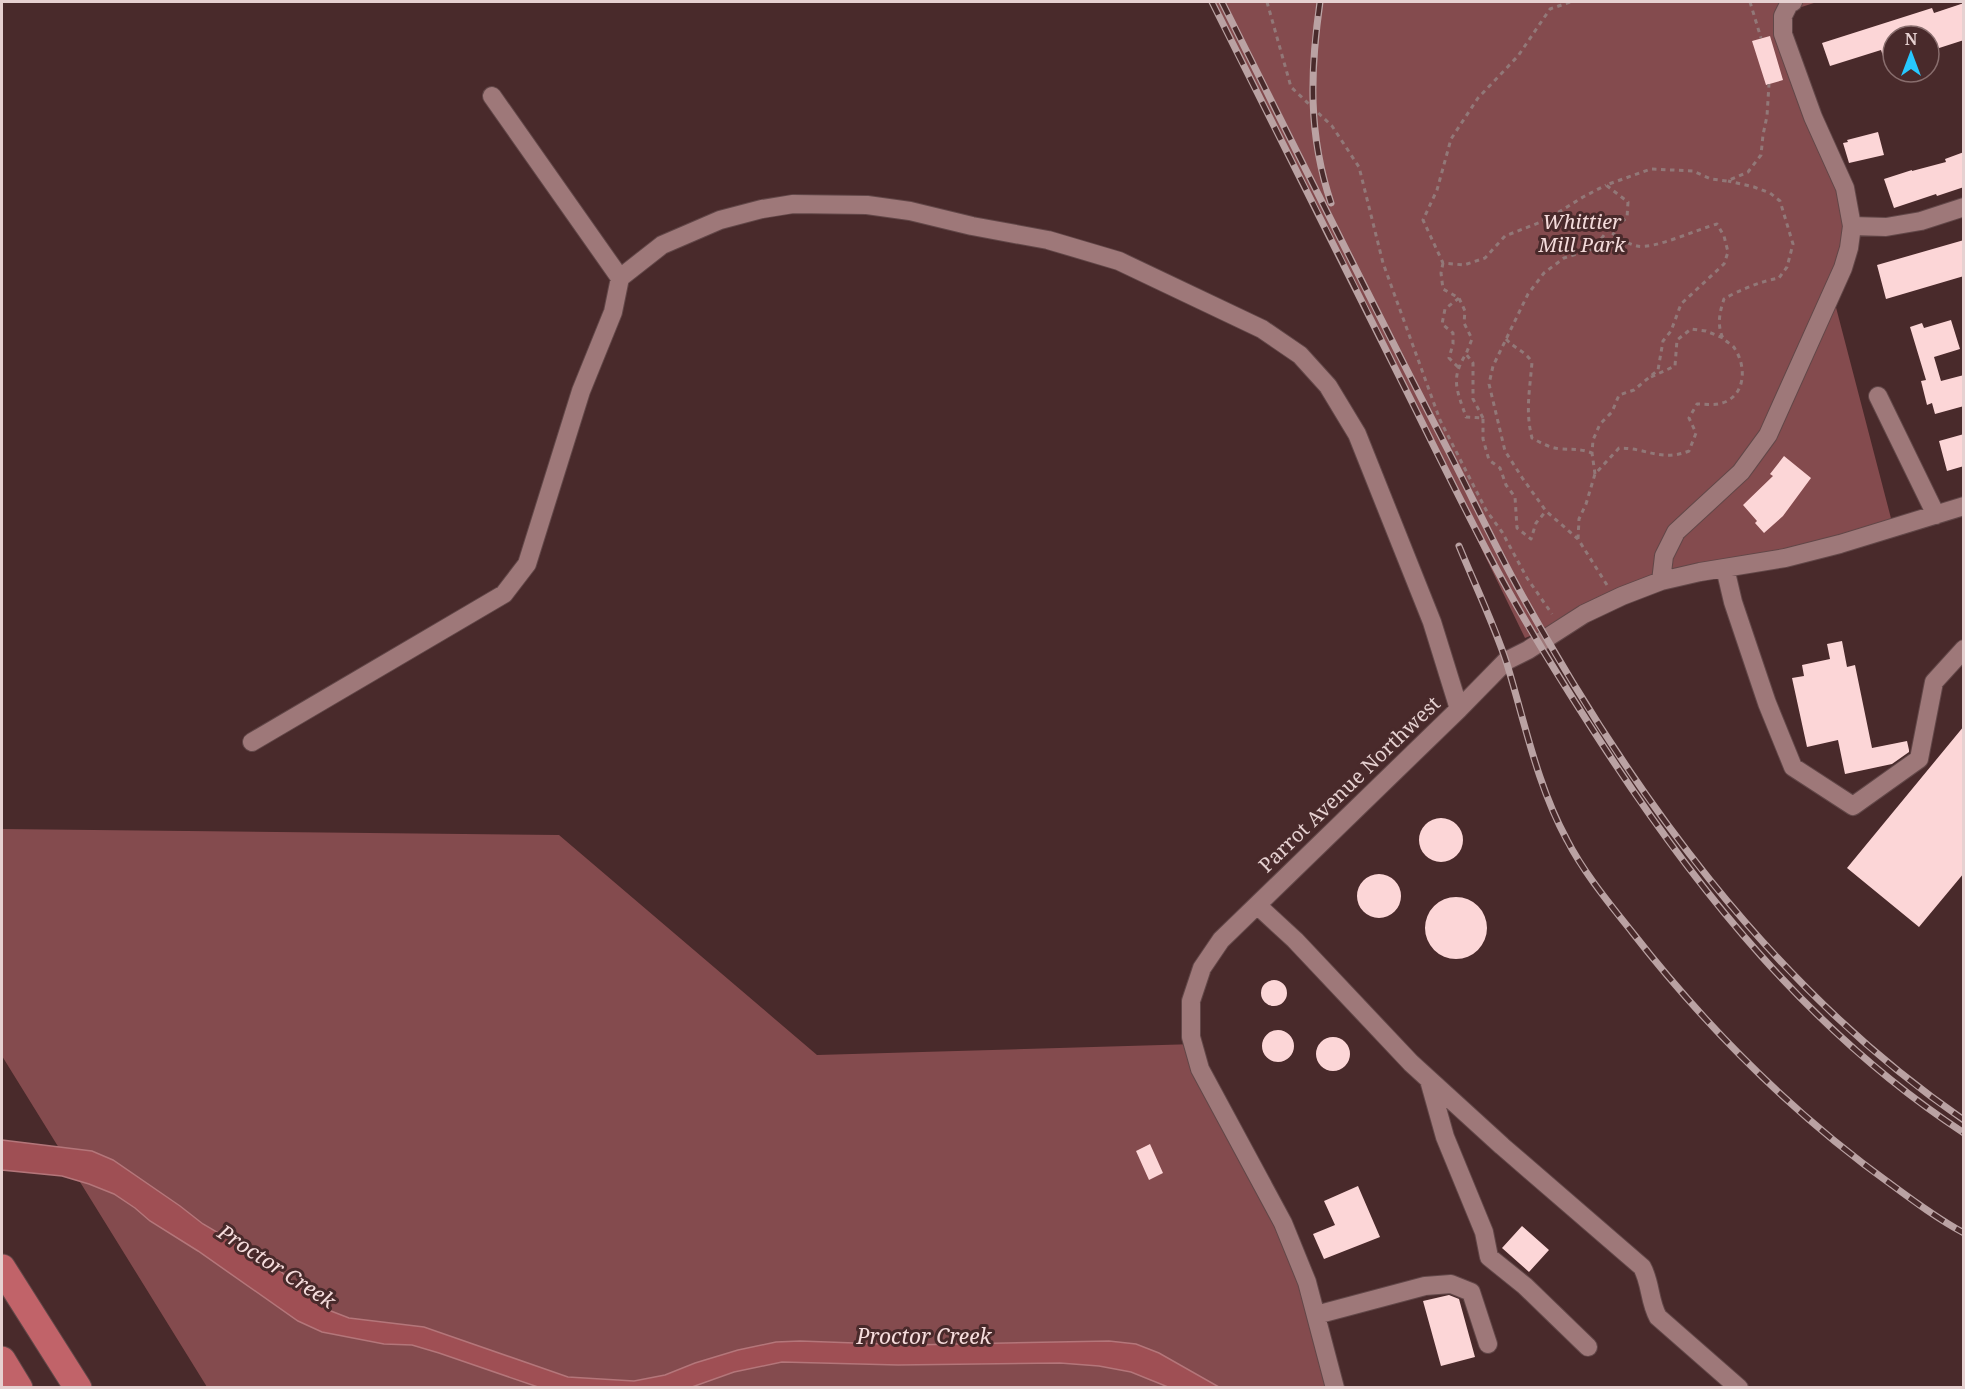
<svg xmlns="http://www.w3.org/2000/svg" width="1965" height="1389" viewBox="0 0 1965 1389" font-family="'Noto Serif',serif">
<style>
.green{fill:#844b4e}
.water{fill:#9f4f54;stroke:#b4767a;stroke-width:1.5}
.building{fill:#fcd6d7}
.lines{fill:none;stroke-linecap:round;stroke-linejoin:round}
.minor-casing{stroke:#624748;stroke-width:20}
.highway-casing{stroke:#624748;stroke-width:29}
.path{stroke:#927878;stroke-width:3;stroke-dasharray:4.5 4.5;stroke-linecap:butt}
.minor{stroke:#9e7879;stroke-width:18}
.highway{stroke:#c16369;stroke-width:27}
.rail-casing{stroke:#baa2a3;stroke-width:7}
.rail{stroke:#492a2b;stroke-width:4.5;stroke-dasharray:14;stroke-linecap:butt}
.labels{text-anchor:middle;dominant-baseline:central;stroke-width:6;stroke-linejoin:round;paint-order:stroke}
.park-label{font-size:20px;font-style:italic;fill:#f4dbdb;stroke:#492a2b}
.street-label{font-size:20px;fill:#e6d1d1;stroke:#492a2b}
.water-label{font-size:21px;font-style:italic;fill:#f6dddd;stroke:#492a2b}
</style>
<rect width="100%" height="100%" fill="#492a2b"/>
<path class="green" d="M1215 2H1817L1786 12 1783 21 1852 226 1832 292 1893 526 1664 582 1525 638Z
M2 829 559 835 817 1055 1196 1044 1343 1387H207L2 1056Z"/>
<path class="water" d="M2 1140 92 1151 113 1160 180 1206 203 1224 273 1265 310 1296 331 1311 349 1318 424 1327 568 1377 634 1381 665 1375 695 1363 738 1350 776 1342 800 1341 910 1345 1109 1341 1136 1344 1159 1353 1219 1387H1168L1131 1372 1099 1366 1060 1363 898 1365 782 1362 734 1372 692 1387H538L439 1353 412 1345 384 1344 322 1332 298 1321 198 1251 150 1221 135 1208 114 1194 89 1184 62 1176 2 1170Z"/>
<path class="building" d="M1964 3V40L1933 50 1929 36H1893V53L1883 56 1881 50 1830 66 1822 43 1932 8 1934 13Z
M1770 36 1783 80 1766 85 1752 41Z
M1878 132 1884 155 1849 163 1843 143 1848 142 1847 140Z
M1964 152V187L1937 196 1936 194 1894 208 1884 179 1912 170V171L1946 162 1945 159Z
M1964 240V276L1886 299 1877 265Z
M1951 320 1960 349 1934 357 1941 381 1964 375V406L1935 414 1932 403 1927 405 1921 381 1926 380 1910 327 1922 323 1924 328Z
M1964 434V466L1947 471 1939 441Z
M1784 456 1811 478 1783 516 1764 533 1755 523 1757 521 1743 505 1773 476 1770 474Z
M1842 641 1847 667 1855 665 1872 748 1907 741 1909 750V752L1892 764 1845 774 1838 740 1807 747 1792 678 1804 676 1802 665 1830 659 1827 644Z
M1964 726V873L1919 927 1847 868Z
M1419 840a22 22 0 1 1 44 0a22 22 0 1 1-44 0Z
M1357 896a22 22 0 1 1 44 0a22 22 0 1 1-44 0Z
M1425 928a31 31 0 1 1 62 0a31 31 0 1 1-62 0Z
M1261 993a13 13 0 1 1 26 0a13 13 0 1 1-26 0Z
M1262 1046a16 16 0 1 1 32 0a16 16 0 1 1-32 0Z
M1316 1054a17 17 0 1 1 34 0a17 17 0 1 1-34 0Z
M1150 1144 1163 1173 1149 1180 1136 1151Z
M1358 1186 1380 1237 1324 1259 1313 1234 1335 1225 1324 1201Z
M1522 1226 1549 1250 1529 1272 1502 1248Z
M1449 1295 1459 1299 1475 1357 1441 1366 1423 1301Z"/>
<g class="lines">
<g class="minor-casing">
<path id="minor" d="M492 96 620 278
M1852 226 1886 227 1921 221 1964 207
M1878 396 1936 515
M1725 568 1733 602 1767 703 1793 767 1853 806 1919 759 1934 682 1964 649
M1661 581 1664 556 1676 532 1741 472 1768 435 1843 268 1849 248 1852 226 1845 188 1813 117 1783 34V16L1789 4 1793 2
M252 742 504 594 527 564 581 391 613 312 620 278 662 245 720 220 762 209 793 204 867 205 910 211 972 226 1048 240 1119 261 1262 329 1300 355 1328 386 1357 434 1432 622 1459 709
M1257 905 1295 940 1411 1063 1502 1146 1642 1267C1651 1283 1649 1301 1658 1317L1739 1388
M1429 1080 1445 1137 1484 1232 1489 1257 1525 1286 1588 1347
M1316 1315 1425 1286 1451 1284 1471 1292 1488 1344
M1335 1388 1307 1282 1283 1223 1200 1069 1191 1037V1001L1202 968 1221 940 1459 709 1506 661 1528 650 1584 614 1622 596 1661 581 1700 572 1785 558 1840 544 1964 506"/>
</g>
<g class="highway-casing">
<path id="highway" d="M2 1268 78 1388
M2 1360 19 1388"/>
</g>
<path class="path" d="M1267 2 1291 87 1332 126 1359 167 1383 263 1440 420 1486 510 1502 532 1527 578 1552 614
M1570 2 1550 9 1518 56 1478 98 1451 139 1437 190 1423 220 1443 263 1464 265 1485 258 1505 236 1546 220 1583 197 1606 185
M1750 2 1761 38
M1443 263 1441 273 1443 289 1459 298 1465 311 1464 323 1472 339 1466 354
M1506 339C1515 349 1524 350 1532 362 1530 389 1525 411 1532 438 1541 443 1550 448 1561 449 1574 450 1578 448 1592 453
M1458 367 1449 358 1453 344V333L1442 324 1445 309 1459 298
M1651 377 1675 366 1677 340 1691 329 1706 331 1723 338
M1483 418 1473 399V363L1466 354C1450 379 1457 390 1466 417L1483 418V439L1489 460 1500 468 1506 485 1515 497 1517 528 1531 539 1536 523 1546 511
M1595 474 1592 453 1593 440 1600 424 1612 412 1619 395 1634 390 1658 370 1663 341 1671 331 1681 304 1724 264 1728 252 1724 236 1717 224C1698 229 1653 250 1637 246 1627 244 1616 236 1608 230
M1578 539 1579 519 1586 504 1595 474 1619 448C1647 448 1661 462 1689 451L1696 433 1689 418 1697 404C1706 404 1716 406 1725 402 1746 393 1746 366 1735 349 1732 343 1724 342 1722 336 1717 323 1720 311 1724 299 1739 290 1762 281 1779 278L1787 267 1793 244 1780 201 1770 193 1754 187 1728 181
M1607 585 1578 539 1546 511 1523 479 1505 451 1489 384 1493 366 1528 294 1544 273 1564 258 1593 249 1608 230 1627 218 1628 202 1606 185 1651 169 1693 171 1711 179 1727 181 1748 172 1761 155 1763 135 1767 116 1769 84"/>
<use href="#minor" class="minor"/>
<use href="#highway" class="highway"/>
<g class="rail-casing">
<path id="rail" d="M1212 2C1273 125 1336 248 1397 372 1428 434 1458 496 1490 557 1523 620 1561 681 1600 741 1697 891 1812 1034 1964 1133
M1222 2C1297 152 1372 303 1449 452 1472 497 1493 542 1517 586 1629 790 1770 987 1964 1120
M1320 2C1310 72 1308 134 1331 203
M1459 546C1475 585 1494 624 1507 664 1525 723 1537 785 1567 840 1584 873 1609 903 1632 932 1707 1028 1793 1114 1892 1185 1915 1202 1938 1219 1964 1233"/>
</g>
<use href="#rail" class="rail"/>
</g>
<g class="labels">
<g class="park-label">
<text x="1582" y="221">Whittier<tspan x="1582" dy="23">Mill Park</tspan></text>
</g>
<g class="street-label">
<text transform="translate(1349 784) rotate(-44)">Parrot Avenue Northwest</text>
</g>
<g class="water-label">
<text transform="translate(277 1266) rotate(33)">Proctor Creek</text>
<text x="924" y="1336">Proctor Creek</text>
</g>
</g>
<rect width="1965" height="1389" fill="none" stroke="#e6d1d1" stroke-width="6"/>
<g transform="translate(1911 54)"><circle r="28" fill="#492a2b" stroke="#886d6d" stroke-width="1.5"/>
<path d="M0-4.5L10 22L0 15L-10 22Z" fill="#27c8ff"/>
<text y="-9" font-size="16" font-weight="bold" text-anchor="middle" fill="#e6d1d1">N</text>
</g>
</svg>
